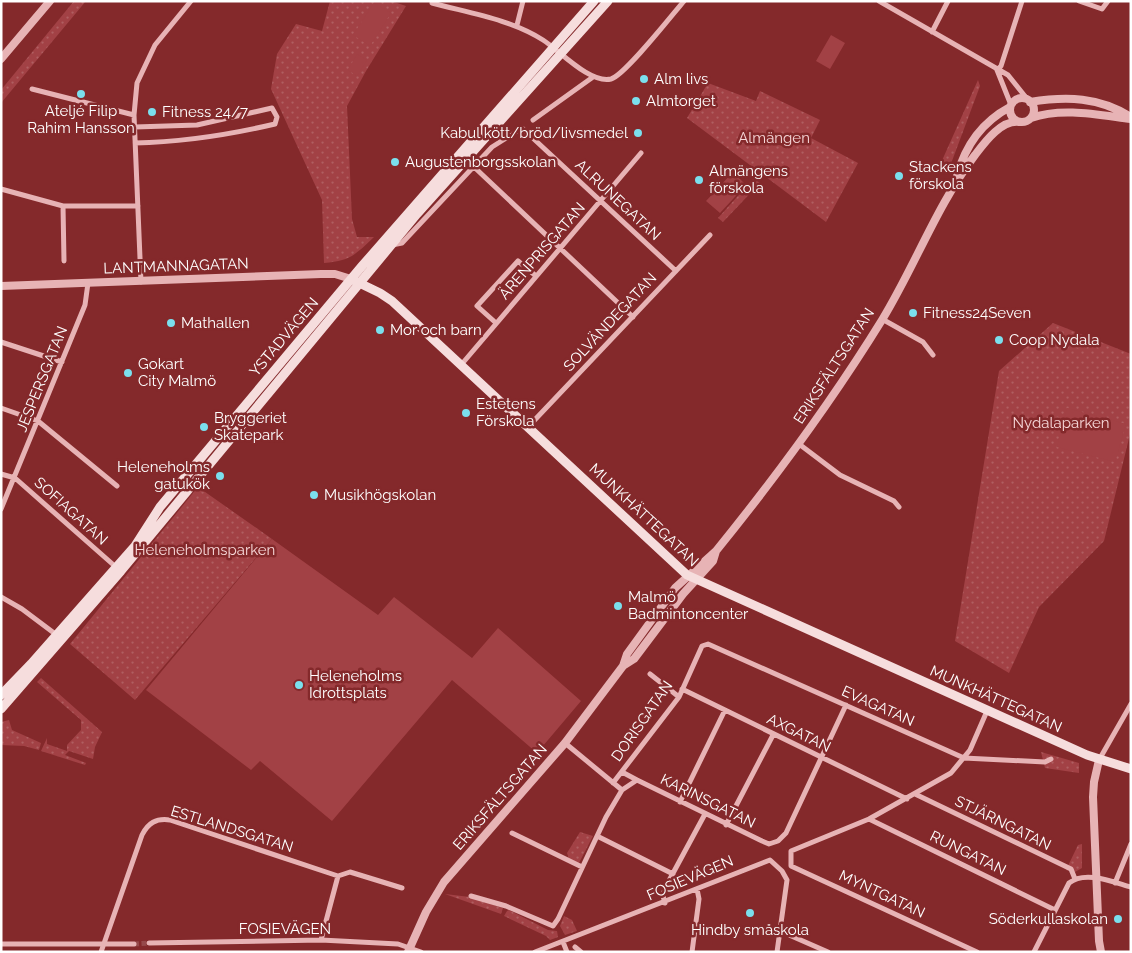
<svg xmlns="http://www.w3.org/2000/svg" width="1132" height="953" viewBox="0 0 1132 953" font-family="Raleway,sans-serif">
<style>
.grass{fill:url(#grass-dots)}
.garden{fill:#a24145}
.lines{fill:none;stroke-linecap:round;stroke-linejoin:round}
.minor-tunnel{stroke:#96494b;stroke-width:5;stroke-dasharray:5 2.5;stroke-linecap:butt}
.minor{stroke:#e7b3b5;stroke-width:5}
.tertiary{stroke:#e7b3b5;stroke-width:8}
.secondary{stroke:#f6dddd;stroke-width:9}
.poi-dot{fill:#7bdfed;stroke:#84292b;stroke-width:2}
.labels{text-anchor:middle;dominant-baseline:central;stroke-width:5;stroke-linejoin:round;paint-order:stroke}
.poi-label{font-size:15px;fill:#fff;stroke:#84292b;text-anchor:start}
.park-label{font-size:15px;fill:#f6d7d8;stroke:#84292b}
.street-label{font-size:15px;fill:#fff;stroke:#84292b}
</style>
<defs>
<pattern id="grass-dots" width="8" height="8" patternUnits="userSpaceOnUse" patternTransform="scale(1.25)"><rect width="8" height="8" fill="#a24145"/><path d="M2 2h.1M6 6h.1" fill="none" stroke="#b05e61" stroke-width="1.8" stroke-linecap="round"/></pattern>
</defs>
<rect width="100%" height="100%" fill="#84292b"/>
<path class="grass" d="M74 1H86L1 103V90Z
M330 1H391L406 6 366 71 347 106 352 219 357 237H374C355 255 350 261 324 263L322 200 271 89 277 54 296 24 322 31Z
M978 80 980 86 949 169 940 165Z
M708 83 756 101 760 91 820 120 811 138 858 163 826 222 687 118Z
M754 178 760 183 723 222 718 218Z
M1053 323 1131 354V430L1104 541 1039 607 1009 673 955 641 999 371Z
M198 487 272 539 135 700 70 644Z
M41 678 102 732 95 747 93 759 69 751 65 755 86 763 85 765 41 751 47 738V744L67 751V745L81 730V720L37 682Z
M9 720 12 730 41 743 39 750 24 746 1 745V722Z
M1041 752 1079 763V773L1045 768Z
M580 832 593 836 579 863 569 859 567 853Z
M1082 844V868L1075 872 1066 870 1078 845Z
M445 894 470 897 503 908 501 914Z
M509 910 548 930 557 931 558 937 550 940 546 936 504 916 507 911Z
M564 916 572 920 577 931 565 935 560 926Z"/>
<path class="garden" d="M374 3 391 13 370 46 353 35Z
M831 35 845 43 830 69 816 61Z
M357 54 367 60 357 76 348 70Z
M733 172 746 185 720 213 706 201Z
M1067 408 1126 424 1115 462 1057 447Z
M272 539 378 615 394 597 472 658 498 628 581 701 537 753 452 680 332 821 260 761 251 770 146 690Z"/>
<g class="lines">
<path class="minor-tunnel" d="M134 944 149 943"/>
<path class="minor" d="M879 1 1001 71 1008 75 1028 100
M1079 1 1102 9 1108 1
M432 3C469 13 510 19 543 40 560 51 590 84 611 79 625 75 672 15 684 1
M517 25 523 1
M932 32 948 1
M997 70 1001 66 1022 1
M997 70 1011 105
M32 89 134 115
M533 120 593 77
M135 127 197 125 272 108 277 117 275 124C228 135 184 142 135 143
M473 166 633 317
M1 189 63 206H138
M63 206 64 261
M392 245 402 243 492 147 522 128 676 271
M141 282 134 115 137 83 155 45 191 1
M882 319 923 342 933 355
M496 323 477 306 518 261 536 276
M1 342 62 362
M461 365 641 153
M1 408 38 421 117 486
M528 427 710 235
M799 444 840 475 894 501 899 507
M1 474 15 478 117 568
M1 509 85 305 88 283
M1 597 22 609 58 636
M650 674 679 697
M682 689 907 799
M565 743 622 790
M1099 760 1131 704
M622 772 637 780
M613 783 679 697 702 646 708 644 964 758 1045 762 1051 759
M915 794 1071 869 1075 879
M680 802 725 710
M869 819 1055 910
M726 825 773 735
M512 833 582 867
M597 836 673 874
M1115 883 1131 844
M471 896 506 906 553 926 558 919 606 817 622 790 637 780 762 841 769 844 778 841 786 833 846 705
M665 903 663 896 665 888 705 814
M780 931 828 952
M321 940 338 876
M563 942 567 952
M149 943 321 940 398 944 421 952
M1 944H134
M575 947 581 952
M101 952 142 835C148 823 156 818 170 820L338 876 350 872 402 888
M535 952 770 860 782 871 787 880 777 952
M692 952 699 899 697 889
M977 952 791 866V851L869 819 951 773 970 750 987 711
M1034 952 1069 883C1085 870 1113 882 1131 887"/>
<path class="tertiary" d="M1 59 50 1
M1010 110a12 12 0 1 1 24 0a12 12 0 1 1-24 0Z
M1030 102C1067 96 1099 97 1131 117
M1031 118C1062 107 1099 115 1131 119
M957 176C965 146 982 122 1010 107
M1 286 321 274H335L351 279
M623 666 634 659 683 594 713 561 716 551C776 477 832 401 882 320 915 266 937 205 975 155 985 142 1001 120 1019 122
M1099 760 1094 782 1093 797 1099 941 1101 952
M408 952 426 912 444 882 565 743 623 666 627 654 675 588 716 551"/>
<path class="secondary" d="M351 279 380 293 392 301 687 575 1087 755 1131 769
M1 695 31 664 135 546 160 507 362 266 594 1
M1 709 121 571 417 214 608 1"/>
</g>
<g class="poi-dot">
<circle cx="644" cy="79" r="5"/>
<circle cx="81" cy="94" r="5"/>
<circle cx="636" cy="101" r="5"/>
<circle cx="152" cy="112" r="5"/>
<circle cx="638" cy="133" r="5"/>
<circle cx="395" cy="162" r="5"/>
<circle cx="899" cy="176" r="5"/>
<circle cx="699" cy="180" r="5"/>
<circle cx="913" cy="313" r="5"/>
<circle cx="171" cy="323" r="5"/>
<circle cx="380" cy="330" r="5"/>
<circle cx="999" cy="340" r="5"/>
<circle cx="128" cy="373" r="5"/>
<circle cx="466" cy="413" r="5"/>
<circle cx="204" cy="427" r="5"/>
<circle cx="220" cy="476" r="5"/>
<circle cx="314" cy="495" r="5"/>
<circle cx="618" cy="606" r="5"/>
<circle cx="299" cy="685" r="5"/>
<circle cx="750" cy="913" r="5"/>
<circle cx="1118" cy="919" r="5"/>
</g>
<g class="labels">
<g class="poi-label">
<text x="654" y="79">Alm livs</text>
<text x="646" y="101">Almtorget</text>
<text x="81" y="111" text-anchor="middle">Ateljé Filip<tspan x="81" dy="17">Rahim Hansson</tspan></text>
<text x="162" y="112">Fitness 24/7</text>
<text x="628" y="133" text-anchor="end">Kabul kött/bröd/livsmedel</text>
<text x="405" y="162">Augustenborgsskolan</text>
<text x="909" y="167">Stackens<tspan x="909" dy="17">förskola</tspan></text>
<text x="709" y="171">Almängens<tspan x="709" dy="17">förskola</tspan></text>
<text x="923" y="313">Fitness24Seven</text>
<text x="181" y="323">Mathallen</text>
<text x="390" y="330">Mor och barn</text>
<text x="1009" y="340">Coop Nydala</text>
<text x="138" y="364">Gokart<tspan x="138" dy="17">City Malmö</tspan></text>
<text x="476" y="404">Estetens<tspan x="476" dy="17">Förskola</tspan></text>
<text x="214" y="418">Bryggeriet<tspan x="214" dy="17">Skatepark</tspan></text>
<text x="210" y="467" text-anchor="end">Heleneholms<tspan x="210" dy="17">gatukök</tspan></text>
<text x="324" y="495">Musikhögskolan</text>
<text x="628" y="597">Malmö<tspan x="628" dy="17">Badmintoncenter</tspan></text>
<text x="309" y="676">Heleneholms<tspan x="309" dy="17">Idrottsplats</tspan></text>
<text x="1108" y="919" text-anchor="end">Söderkullaskolan</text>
<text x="750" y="930" text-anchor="middle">Hindby småskola</text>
</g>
<g class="park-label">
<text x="774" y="138">Almängen</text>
<text x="1061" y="423">Nydalaparken</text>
<text x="205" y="550">Heleneholmsparken</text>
</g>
<g class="street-label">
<text transform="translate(618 200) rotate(43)">ALRUNEGATAN</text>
<text transform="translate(542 251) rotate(-49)">ÄRENPRISGATAN</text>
<text transform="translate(176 266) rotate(-2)">LANTMANNAGATAN</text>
<text transform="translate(610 322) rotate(-47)">SOLVÄNDEGATAN</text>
<text transform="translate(284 337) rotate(-50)">YSTADVÄGEN</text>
<text transform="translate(834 366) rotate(-57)">ERIKSFÄLTSGATAN</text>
<text transform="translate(42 379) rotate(-68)">JESPERSGATAN</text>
<text transform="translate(71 511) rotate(42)">SOFIAGATAN</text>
<text transform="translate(644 515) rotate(43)">MUNKHÄTTEGATAN</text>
<text transform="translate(996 699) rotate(24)">MUNKHÄTTEGATAN</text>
<text transform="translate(878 706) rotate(24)">EVAGATAN</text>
<text transform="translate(642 721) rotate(-55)">DORISGATAN</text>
<text transform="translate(799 733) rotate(26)">AXGATAN</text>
<text transform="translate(500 797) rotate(-49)">ERIKSFÄLTSGATAN</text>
<text transform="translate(708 801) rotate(26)">KARINSGATAN</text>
<text transform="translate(1003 823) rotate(26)">STJÄRNGATAN</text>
<text transform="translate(232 829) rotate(17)">ESTLANDSGATAN</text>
<text transform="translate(968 853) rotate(26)">RUNGATAN</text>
<text transform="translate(690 878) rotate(-23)">FOSIEVÄGEN</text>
<text transform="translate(882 894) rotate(25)">MYNTGATAN</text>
<text x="285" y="929">FOSIEVÄGEN</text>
</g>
</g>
<rect width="1132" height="953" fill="none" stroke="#ffffff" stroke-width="5"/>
</svg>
